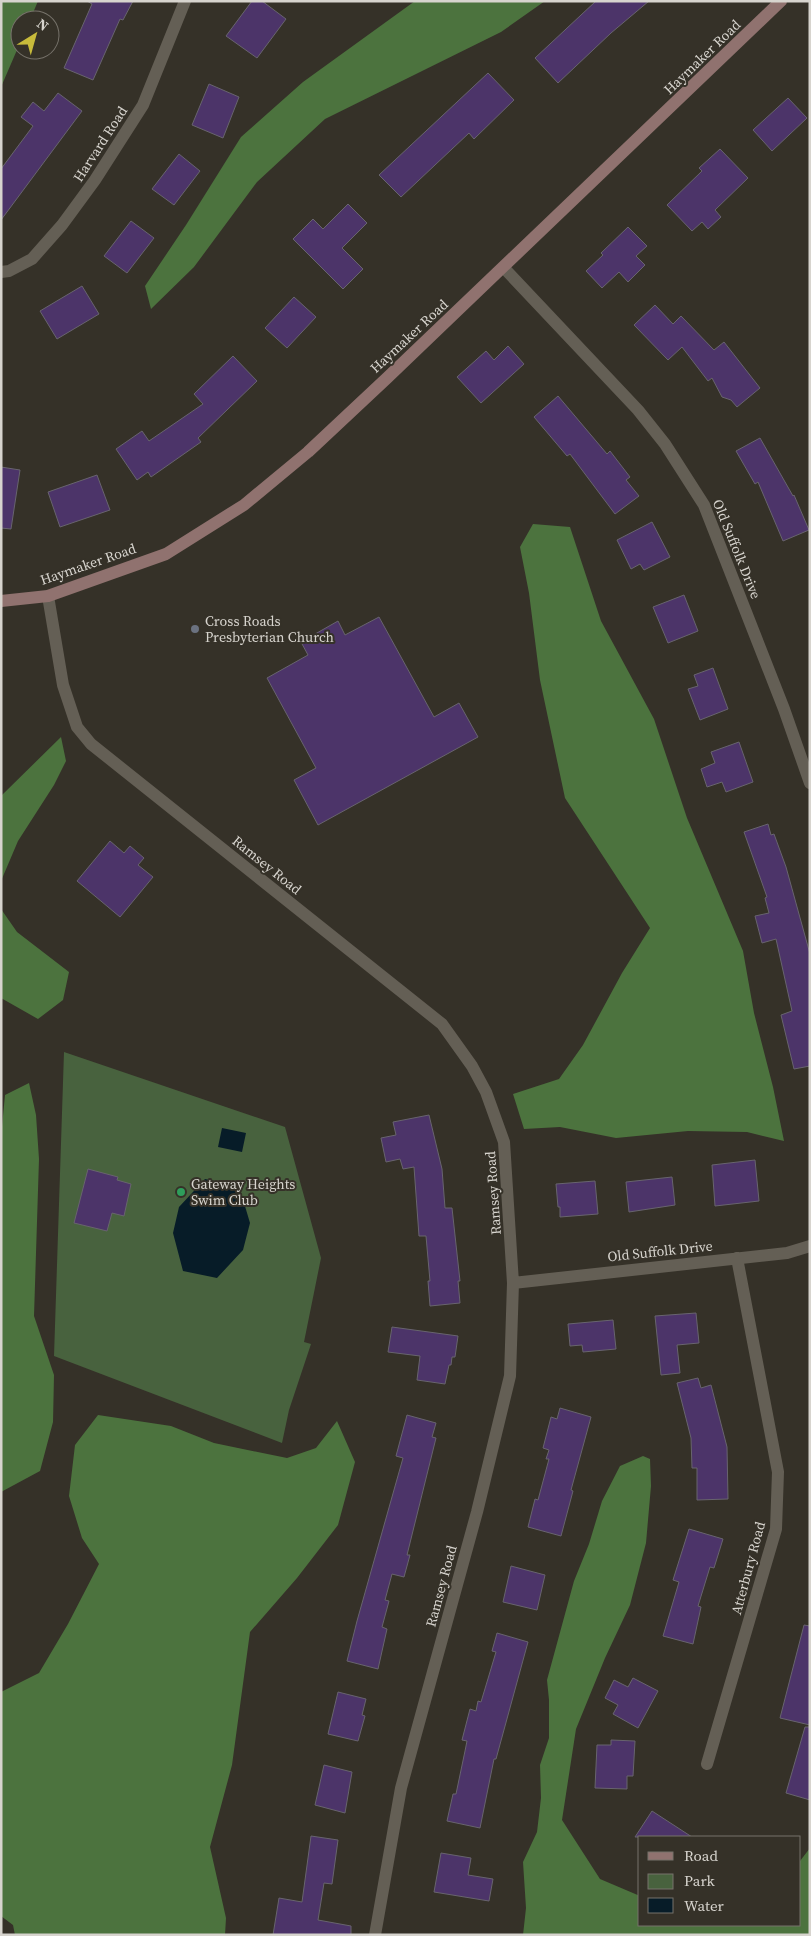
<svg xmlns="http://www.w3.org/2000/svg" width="811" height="1936" viewBox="0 0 811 1936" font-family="'Source Serif 4',serif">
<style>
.green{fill:#48623e}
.forest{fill:#4c733e}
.water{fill:#071c28}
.building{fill:#4c3469;stroke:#68646e}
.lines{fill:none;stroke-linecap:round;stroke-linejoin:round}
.minor{stroke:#645f55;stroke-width:12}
.secondary{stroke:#90726f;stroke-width:12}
.worship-dot{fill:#6b7280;stroke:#353128;stroke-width:2}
.leisure-dot{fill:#2e9e5b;stroke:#353128;stroke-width:2}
.labels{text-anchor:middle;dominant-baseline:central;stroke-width:4;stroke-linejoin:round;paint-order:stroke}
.street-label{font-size:14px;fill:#d7d4ce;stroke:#353128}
.poi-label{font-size:14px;fill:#d7d4ce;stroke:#353128;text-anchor:start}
</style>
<rect width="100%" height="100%" fill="#353128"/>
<path class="green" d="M64 1052 285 1127 321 1258 304 1342 311 1344 289 1410 282 1443 54 1356Z"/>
<path class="forest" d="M1 1H38L30 20H20V43L1 87Z
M415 1H545L501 32 325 119 257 182 194 267 151 309 145 286 186 225 241 137 303 82Z
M533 524 570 527 601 621 654 719 687 818 743 951 754 1013 773 1087 784 1141 747 1132 688 1131 616 1138 560 1127 524 1129 513 1094 559 1079 583 1045 622 973 650 928 565 798 540 680 529 593 520 547Z
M61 737 66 761 54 785 18 841 1 881V796Z
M1 909 17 932 69 972 63 1000 38 1019 1 998Z
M29 1083 36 1115 39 1159 34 1316 54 1375 53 1422 40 1471 1 1492V1137L5 1095Z
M98 1415 171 1426 214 1443 287 1458 316 1448 337 1421 355 1462 338 1525 297 1578 250 1632 232 1765 210 1847 226 1918 225 1935H15L13 1925 1 1916V1692L39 1673 68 1624 99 1564 82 1538 69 1496 75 1445Z
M643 1456 650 1459 651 1486 646 1543 630 1605 605 1658 576 1729 562 1820 600 1879 640 1896V1925H800V1861L810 1848V1935H523L526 1908 523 1862 537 1832 541 1798 540 1765 549 1738V1700L547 1680 574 1581 589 1544 602 1501 620 1466Z"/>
<path class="water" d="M222 1128 246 1133 242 1152 218 1147Z
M205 1179 239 1186 250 1223 243 1250 217 1278 183 1271 173 1233 179 1207Z"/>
<path class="building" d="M87 1H133L123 20 120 19 93 80 64 68 92 4Z
M252 1H262L286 19 257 58 226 36Z
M596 1H649L611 33 558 83 535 58Z
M488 73 514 100 474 139 469 133 401 197 379 175Z
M209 84 239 97 223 138 192 125Z
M58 93 82 111 1 220V169L33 126 21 117 33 102 44 111Z
M788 98 807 118 772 151 753 130Z
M720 149 748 178 715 210 721 217 708 229 702 222 692 231 667 205 702 171 699 168Z
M179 154 200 171 174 205 152 189Z
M348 204 367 223 342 248 363 269 343 289 293 239 313 219 323 229Z
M131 221 154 238 127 273 104 256Z
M628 227 647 246 636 256 645 265 628 282 619 272 602 288 586 271 603 255 601 253Z
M82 286 99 314 57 339 40 311Z
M294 297 316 317 287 348 265 328Z
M655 305 673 324 681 316 714 350 724 342 760 388 737 407 731 400 722 397 712 378 708 381 682 347 668 360 634 325Z
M508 346 524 364 481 403 457 377 486 351 494 360Z
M233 356 257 381 198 438 201 442 151 477 148 472 137 480 116 449 142 431 149 441 203 404 194 394Z
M558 396 607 454 610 451 630 477 626 480 639 496 615 514 570 454 567 456 534 417Z
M760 438 793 496 794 495 809 530 783 541 758 482 755 484 736 451Z
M1 467 20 470 11 529 1 528Z
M97 475 110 510 60 527 48 492Z
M652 522 670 557 644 570 640 564 631 569 617 540Z
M684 595 698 631 668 643 653 607Z
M379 617 434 717 459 703 478 737 318 825 294 780 316 768 267 678 308 655 301 642 338 621 345 635Z
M713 668 728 709 700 720 688 689 698 686 694 675Z
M739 742 753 782 726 792 722 782 707 787 701 769 715 763 711 752Z
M768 824 771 835 774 834 786 867 810 954V1066L794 1069 781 1015 792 1011 776 939 762 943 755 916 769 913 765 898 767 897 744 832Z
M110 841 124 853 130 846 144 858 138 865 153 877 120 917 77 881Z
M429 1115 442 1169 445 1208H452L460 1281H458L460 1303 430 1306 428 1281H430L426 1236H419L414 1167 403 1169 400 1159 386 1162 381 1138 396 1135 393 1122Z
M755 1160 759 1201 715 1206 712 1165Z
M88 1169 118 1177 117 1180 131 1184 124 1216 112 1213 107 1231 74 1223Z
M672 1177 675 1205 629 1212 626 1182Z
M595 1181 598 1214 560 1217V1207H558L556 1184Z
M696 1313 699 1343 677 1345 680 1373 661 1375 655 1316Z
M613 1320 616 1349 583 1352 582 1345 570 1346 568 1324Z
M392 1327 458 1336 455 1357H452L451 1365H449L445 1384 417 1380 420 1356 388 1352Z
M698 1378 701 1388 711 1385 727 1447 728 1499 697 1500V1468H692L691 1438 677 1383Z
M560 1408 591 1417 571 1490 573 1491 561 1536 528 1527 535 1499 538 1500 549 1459H546L549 1450 543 1448 551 1417 557 1419Z
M407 1415 436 1423 432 1437 436 1438 407 1555H410L404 1577 392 1574 385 1600 389 1601 382 1627 387 1629 378 1669 347 1661 357 1621 403 1458 396 1456Z
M689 1529 723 1539 714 1568 710 1567 698 1606 701 1607 693 1644 663 1636 679 1582 673 1580Z
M511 1566 545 1575 537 1610 503 1602Z
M804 1625 810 1626V1725L780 1718Z
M497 1633 528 1642 496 1759H494L480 1828 447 1821 453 1794H456L465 1751 467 1741 462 1740 470 1709 476 1711 478 1701 481 1702 496 1652 492 1651Z
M633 1678 658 1691 638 1728 613 1714 618 1705 605 1698 614 1680 628 1687Z
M338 1692 366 1699 362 1715 365 1716 358 1741 328 1734Z
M805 1727H810V1800L786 1793Z
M611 1740 635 1741 633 1776H627V1789L595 1788 597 1745H611Z
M324 1765 352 1772 345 1813 315 1805Z
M652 1811 692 1837H635Z
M311 1836 338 1840 332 1884 324 1883 318 1920 351 1926V1935H273L279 1898 302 1902Z
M441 1853 471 1858 468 1875 493 1879 489 1901 434 1892Z"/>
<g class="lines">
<path class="minor" d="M504 268 638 410 665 444 704 505 784 709 810 783
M1 272 9 271 32 259 62 225 95 180 143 105 185 1
M48 596 63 685 77 727 91 744 442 1024 472 1066 486 1092 504 1142 513 1283 510 1376 477 1512 401 1788 375 1935
M513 1283 787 1253 810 1246
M707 1764 776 1529 778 1472 737 1258"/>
<path class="secondary" d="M1 601 48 596 166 554 244 505 308 452 387 378 781 1"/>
</g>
<circle class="worship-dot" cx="195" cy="629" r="5"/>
<circle class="leisure-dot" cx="181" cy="1192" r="5"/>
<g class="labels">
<g class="street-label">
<text transform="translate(702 57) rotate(-44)">Haymaker Road</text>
<text transform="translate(100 144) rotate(-57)">Harvard Road</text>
<text transform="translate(409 336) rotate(-43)">Haymaker Road</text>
<text transform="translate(737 549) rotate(68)">Old Suffolk Drive</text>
<text transform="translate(88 564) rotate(-19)">Haymaker Road</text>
<text transform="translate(267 865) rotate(39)">Ramsey Road</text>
<text transform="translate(493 1193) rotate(-94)">Ramsey Road</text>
<text transform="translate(660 1251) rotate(-6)">Old Suffolk Drive</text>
<text transform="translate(748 1568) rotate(-75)">Atterbury Road</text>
<text transform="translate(441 1586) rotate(-75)">Ramsey Road</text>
</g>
<g class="poi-label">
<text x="205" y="621">Cross Roads<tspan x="205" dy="16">Presbyterian Church</tspan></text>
<text x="191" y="1184">Gateway Heights<tspan x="191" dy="16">Swim Club</tspan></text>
</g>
</g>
<rect width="811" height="1936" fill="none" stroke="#d7d4ce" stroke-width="5"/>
<rect x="638" y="1836" width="162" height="90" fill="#353128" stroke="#76726a"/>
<rect x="648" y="1852" width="25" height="8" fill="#90726f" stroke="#76726a"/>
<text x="684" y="1861" font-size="15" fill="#d7d4ce">Road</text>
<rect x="648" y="1874" width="25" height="15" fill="#48623e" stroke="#76726a"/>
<text x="684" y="1886" font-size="15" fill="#d7d4ce">Park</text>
<rect x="648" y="1898" width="25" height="15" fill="#071c28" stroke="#76726a"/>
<text x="684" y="1911" font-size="15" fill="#d7d4ce">Water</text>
<g transform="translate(35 35) rotate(37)"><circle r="24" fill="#353128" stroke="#76726a"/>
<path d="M0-4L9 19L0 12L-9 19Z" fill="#c8bb3b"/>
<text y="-8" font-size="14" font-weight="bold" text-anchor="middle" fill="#d7d4ce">N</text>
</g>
</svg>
